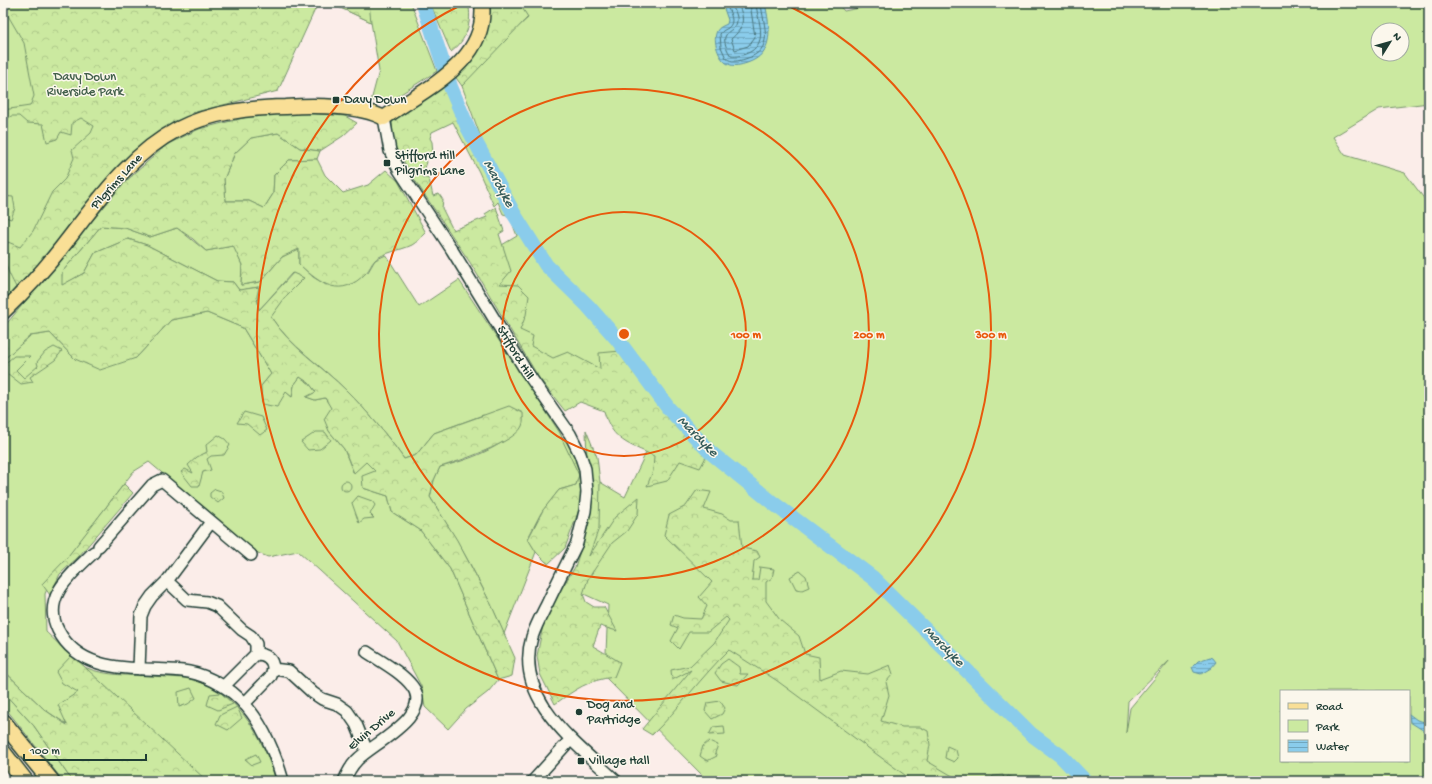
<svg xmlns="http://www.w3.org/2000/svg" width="1432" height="784" viewBox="0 0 1432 784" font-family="'Gochi Hand',sans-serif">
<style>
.green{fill:#cbe9a0;stroke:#75936a;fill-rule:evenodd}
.forest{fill:url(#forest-crowns);stroke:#75936a}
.water{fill:url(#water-rules);stroke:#5f93a2}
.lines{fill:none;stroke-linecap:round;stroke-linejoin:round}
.shore{stroke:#4a767d;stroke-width:1}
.river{stroke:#8acceb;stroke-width:15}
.minor-casing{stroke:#1f3d34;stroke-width:14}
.major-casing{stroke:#1f3d34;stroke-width:17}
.highway-casing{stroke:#1f3d34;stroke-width:19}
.minor{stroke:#fbf7ec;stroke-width:11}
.major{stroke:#f9df96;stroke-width:14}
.highway{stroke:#f9df96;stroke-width:16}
.ring{fill:none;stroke:#e8590c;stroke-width:2}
.poi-dot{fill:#1f3d34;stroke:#fbf7ec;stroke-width:1.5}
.labels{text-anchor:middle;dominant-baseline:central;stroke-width:3;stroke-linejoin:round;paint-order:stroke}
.park-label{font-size:13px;fill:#415f4a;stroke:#fbf7ec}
.poi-label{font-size:13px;fill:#1f3d34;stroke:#fbf7ec;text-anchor:start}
.street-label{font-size:13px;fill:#1f3d34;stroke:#fbf7ec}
.water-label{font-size:14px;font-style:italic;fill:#345a59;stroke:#fbf7ec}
.centre{fill:#e8590c;stroke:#fbf7ec;stroke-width:2}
.ring-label{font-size:12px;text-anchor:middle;font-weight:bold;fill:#e8590c;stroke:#fbf7ec;stroke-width:3;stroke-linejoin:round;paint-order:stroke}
</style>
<defs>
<pattern id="forest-crowns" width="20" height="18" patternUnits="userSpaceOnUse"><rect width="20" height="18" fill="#cbe9a0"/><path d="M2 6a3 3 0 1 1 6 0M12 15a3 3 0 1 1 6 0" fill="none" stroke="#aec98a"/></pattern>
<pattern id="water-rules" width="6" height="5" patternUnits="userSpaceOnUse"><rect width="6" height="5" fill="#8acceb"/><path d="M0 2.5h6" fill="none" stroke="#70a7bf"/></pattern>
</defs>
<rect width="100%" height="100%" fill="#fbede9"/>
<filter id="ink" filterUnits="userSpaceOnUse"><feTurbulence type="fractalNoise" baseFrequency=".025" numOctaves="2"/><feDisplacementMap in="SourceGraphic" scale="8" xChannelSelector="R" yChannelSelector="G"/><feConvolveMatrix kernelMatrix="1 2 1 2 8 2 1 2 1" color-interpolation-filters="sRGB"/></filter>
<g filter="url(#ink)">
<path class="green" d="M3 3H318L210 108 192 113 59 235 12 292 3 301Z
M330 3H411L437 71 393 99 371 101 379 71 371 22Z
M519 3H837L844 11 869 6 870 3H1429V103L1379 109 1333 137 1345 155 1405 173 1429 205V781H708L605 677 608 605 573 589 594 534 600 482 625 497 651 442 594 399 558 388 475 261 517 236 462 86 483 58 528 18ZM1378 30H1402V54H1378ZM1170 660 1130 708 1126 733 1128 701ZM1281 691H1409V761H1281Z
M278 133 300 148 320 151 317 159 289 160 274 175 273 194 264 208 249 201H226L224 179 235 153 251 138Z
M101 226 125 228 150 237 177 228 206 251 234 246 242 265 241 285 260 282 282 257 299 248V264L313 277 326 285 368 272 375 260 386 255 419 307 459 280 560 433 579 475 576 485 559 490 541 513 528 538 536 552 504 634C484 586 458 541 430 497L434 480 440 467C469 460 501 448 522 426L483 415 434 433 416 455 404 459C387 435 368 412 347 391 322 366 290 346 270 316L287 295 304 278 292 273 259 310 257 296 259 287 239 290 233 282 217 281 147 245 128 239 95 253 84 273 61 286 62 272Z
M207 313 243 328 271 374 261 386 286 392 292 397 294 385 300 377 309 383 316 392 307 397 315 400 325 398 332 408 329 431 344 449 353 472 366 461 375 471 363 488 388 496 392 512 420 530 450 569 498 680 488 692 466 709 448 729 425 707 421 686 397 641 298 551 268 557 258 553 149 462 133 472 51 579 45 594 46 632C55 640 79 665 87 668 105 676 132 675 150 676 161 677 173 677 184 678 235 686 263 736 276 781H101L97 770 68 725 45 710 3 670V360L30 336 50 333 75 359 136 358 171 320Z
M3 692 34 726 68 775 74 781H63L3 705Z"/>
<path class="forest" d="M3 3H318L278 91 192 113 16 287C8 272 0 257 8 242L20 247 33 231 52 192 65 179 74 158 72 150 91 133 94 126 81 118 72 123 71 135 61 132 57 139 47 142 43 124 27 123 19 116H11L3 123V110L30 106 34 96 24 43 3 7Z
M330 3H369L371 22Z
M430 3H468C473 22 466 41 451 52Z
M489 3H519L528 17 462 86 454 75C479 56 492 36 489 3Z
M447 84C466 128 491 170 507 215L503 214 498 202 494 206 479 172 453 122 432 132 430 138 432 142 433 154 424 157 427 162 422 177 429 179 433 196 439 194 443 200 442 208 453 230 487 217 485 214 496 207 504 231 499 234 511 271 500 284 518 285 529 296 526 315 520 330 533 336 531 346 553 358 568 352 600 369 599 353 621 351 670 420 706 457 700 468 680 461 667 481 647 486 653 471 654 456C629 444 612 441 604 411L580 402 565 411 539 378 471 264 414 179 393 143 392 118 409 106Z
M307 113 345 116 357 123 343 136 320 151 300 148 278 133 251 138 235 153 224 179 226 201H249L264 208 273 194 274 175 289 160 317 159 325 175 343 193 368 185 386 170 398 181 426 233C422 237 417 242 412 245 402 250 382 253 375 260 371 264 370 269 366 273 341 299 321 285 299 264V249L282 257 260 282 241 285 242 265 233 246 206 251 193 239 177 228 150 237 125 228 101 226 62 272V285L84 273 95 253 128 239 147 245 217 281 233 282 239 290 259 287 257 296 259 310 293 273 304 278 287 295 271 317C290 347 322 366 347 391 368 412 387 435 404 459L416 455 434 433 509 406 523 413C523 417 524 422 522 426 516 442 457 462 440 467L434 480 430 497 457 540 491 604 515 658 512 676 498 680 450 569 420 530 392 512 388 496 363 488 362 476 375 471 366 462 354 473 344 449 329 431 324 419 331 408 325 398 315 400 306 397 316 392 309 383 300 377 294 385 292 397 286 392 277 407 262 404 261 386 271 374 243 328 207 313 171 320 136 358 100 370 75 359 50 333 30 336 3 360V328L123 184 166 145 199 129 259 114Z
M3 196 13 197 15 208 11 219 3 216Z
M54 347 62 351 55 360 30 377 33 382 21 384 3 370V365L14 356H30L16 370 24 378 38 366 37 362 45 352Z
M244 412 261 417 267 430 260 435 247 424 237 423Z
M586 430 597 457 600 482 599 528 589 556 615 517 639 497 638 514 627 531 612 543 588 579 583 594 586 602 594 607H604L617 631 600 626 593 646 620 662 614 677C588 680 576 689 555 704L540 674 537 656 543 625 558 594 575 567 589 523Z
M316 432H325L331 440 320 449 308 450 301 442Z
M218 435 225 439 230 445 224 455 211 456 207 459 211 470 203 472 199 486H192L181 472 185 469 193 473 188 465 197 457 207 452 206 445Z
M561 437 575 449 583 471V499L565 548 548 564 536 552 528 539 543 510 559 490 576 485 579 475Z
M341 486a5 5 0 1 1 10 0a5 5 0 1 1-10 0Z
M124 484 133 493 79 556 60 574 50 595 42 584 65 560Z
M215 489 221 491 224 498 218 503 210 497V493Z
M697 490 711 492 704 509 722 514 731 520H739L742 548 757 551 760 557 754 561 752 580H758L760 567 774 569 772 578 766 582V601L780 620 799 636 805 654 819 657 820 679 841 671 868 674 890 665 893 674 886 682 889 695 881 721 902 727H920L928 731 930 745 927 761 961 781H913L776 680 729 650C701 677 679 709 652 735L642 729 691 670 672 680 671 670 690 666 714 643 729 620 726 617 708 632H689L679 649 671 641 678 628 671 625 674 615 683 618 701 619 707 606 699 597 712 582 664 535 669 515 686 506Z
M358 496 372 501 375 505 370 514 374 518 364 519 359 523 352 503Z
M800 571 806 576 809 587 802 590 796 589 790 577Z
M72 655 207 781H110L101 779V781H74L68 775 34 726 3 692V670L45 710 67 725 58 705 78 692 62 683 56 672Z
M728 659 739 667 740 674H748L738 685 721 681 715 673 721 664Z
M191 688 196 698 188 704 179 707 178 692Z
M221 693 233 704 218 710 207 705 210 694Z
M720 701 725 708 722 714 712 719 705 711 707 703Z
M237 707 242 718 228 730 216 724 220 715Z
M724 726 725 734 709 735 713 727Z
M709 741 718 745 715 753 717 756 707 761 700 756 703 746Z
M947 746 956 750 958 758 954 762 945 758Z
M256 754 260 762 252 765 245 759Z
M1003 775 1004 780 1008 776 1014 778 1013 781H990L993 776Z"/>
<path class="water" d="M722 3H765C770 27 775 54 747 63 741 65 734 67 728 64 719 60 712 40 717 31 719 27 723 26 727 24L728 20Z
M1210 657 1213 658 1216 662 1211 668 1201 674 1194 672 1192 667 1198 661Z
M1409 714 1417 720 1429 723V734L1410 722Z"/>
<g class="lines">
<path class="shore" d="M726 3C728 11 737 21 728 28 725 30 723 30 720 34L721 47 726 58C732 63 738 61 745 59 776 50 763 26 761 3
M731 3C733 9 738 14 737 21 736 30 729 29 726 35 722 40 728 52 731 56 737 57 744 55 750 52 769 41 757 20 756 3
M737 3C746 18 744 28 731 39L735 50 748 46 755 37 750 3"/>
<path class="river" d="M423 3 451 88 468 128 514 214 546 265 588 306 617 339 669 409 710 452 773 503 873 578 1031 734 1061 756 1085 781"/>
<g class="minor-casing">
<path id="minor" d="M384 118 390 151 399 170 452 250 526 371 570 434 580 454 585 469 587 492 585 511 577 543C567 563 557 583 547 604 542 614 536 625 532 637 513 699 577 744 616 781
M99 546 152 485 162 480 251 555
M94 552C73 573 41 596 58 630 83 679 145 665 189 672 201 674 213 680 223 686 256 706 273 746 283 781
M167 581 187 600 207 602 217 606 242 630 251 636 256 644V654C266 654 273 659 273 669L289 671 313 693 322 699 337 704 347 711 356 724 367 751
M139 669 141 616 145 606 152 596 167 581 211 522
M224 686 256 654
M244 704 271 676 273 669
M344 781C347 774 351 766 357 760 372 744 435 715 412 686 401 672 382 662 367 652
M533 781 571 739"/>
</g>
<g class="major-casing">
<path id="major" d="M3 312C24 292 44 270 62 247 96 204 128 155 178 129 211 112 249 108 286 107 314 105 360 105 384 118 424 89 489 62 482 3"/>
</g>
<g class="highway-casing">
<path id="highway" d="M3 722 51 781
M3 753 25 781"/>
</g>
<use href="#minor" class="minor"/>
<use href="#major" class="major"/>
<use href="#highway" class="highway"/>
</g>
</g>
<g class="ring">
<circle cx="624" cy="334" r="122"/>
<circle cx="624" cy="334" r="245"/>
<path d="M785 4A367 367 0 1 1 463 4"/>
</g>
<g class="poi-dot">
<rect x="332" y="96" width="8" height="8" rx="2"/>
<rect x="383" y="159" width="8" height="8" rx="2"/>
<circle cx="579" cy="712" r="4"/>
<rect x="577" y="757" width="8" height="8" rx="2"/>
</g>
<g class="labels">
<g class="park-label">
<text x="85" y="77">Davy Down<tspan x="85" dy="15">Riverside Park</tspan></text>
</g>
<g class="poi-label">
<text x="344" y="100">Davy Down</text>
<text x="395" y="156">Stifford Hill<tspan x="395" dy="15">Pilgrims Lane</tspan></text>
<text x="587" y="705">Dog and<tspan x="587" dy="15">Partridge</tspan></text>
<text x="589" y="761">Village Hall</text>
</g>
<g class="street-label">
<text transform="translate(117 182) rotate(-48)">Pilgrims Lane</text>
<text transform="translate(515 353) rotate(59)">Stifford Hill</text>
<text transform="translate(372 730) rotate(-40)">Elvin Drive</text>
</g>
<g class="water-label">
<text transform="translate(498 184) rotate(62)">Mardyke</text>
<text transform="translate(697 437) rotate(45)">Mardyke</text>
<text transform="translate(943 647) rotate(45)">Mardyke</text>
</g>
</g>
<circle cx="624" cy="334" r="6" class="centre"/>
<g class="ring-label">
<text x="746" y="338">100 m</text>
<text x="869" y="338">200 m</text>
<text x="991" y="338">300 m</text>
</g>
<rect width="1432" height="784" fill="none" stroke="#fbf7ec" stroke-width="16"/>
<rect x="8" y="8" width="1416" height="768" fill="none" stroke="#1f3d34" stroke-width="1.5" filter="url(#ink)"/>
<rect x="1280" y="690" width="130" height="72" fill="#fbf7ec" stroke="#a3ada2"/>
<rect x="1288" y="703" width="20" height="6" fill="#f9df96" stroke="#a3ada2"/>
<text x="1316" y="710" font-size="12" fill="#1f3d34">Road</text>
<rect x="1288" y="720" width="20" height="12" fill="#cbe9a0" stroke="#a3ada2"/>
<text x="1316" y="730" font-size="12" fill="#1f3d34">Park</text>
<rect x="1288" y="740" width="20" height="12" fill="url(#water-rules)" stroke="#a3ada2"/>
<text x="1316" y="750" font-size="12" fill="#1f3d34">Water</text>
<g transform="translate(1390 42) rotate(53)"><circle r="19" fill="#fbf7ec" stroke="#a3ada2"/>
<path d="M0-3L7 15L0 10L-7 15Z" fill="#1f3d34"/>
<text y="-6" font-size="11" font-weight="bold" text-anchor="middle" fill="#1f3d34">N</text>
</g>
<path d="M24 754v6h122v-6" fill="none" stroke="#1f3d34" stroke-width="2"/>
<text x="30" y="754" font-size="12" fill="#1f3d34" stroke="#fbf7ec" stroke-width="3" paint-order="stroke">100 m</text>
</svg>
